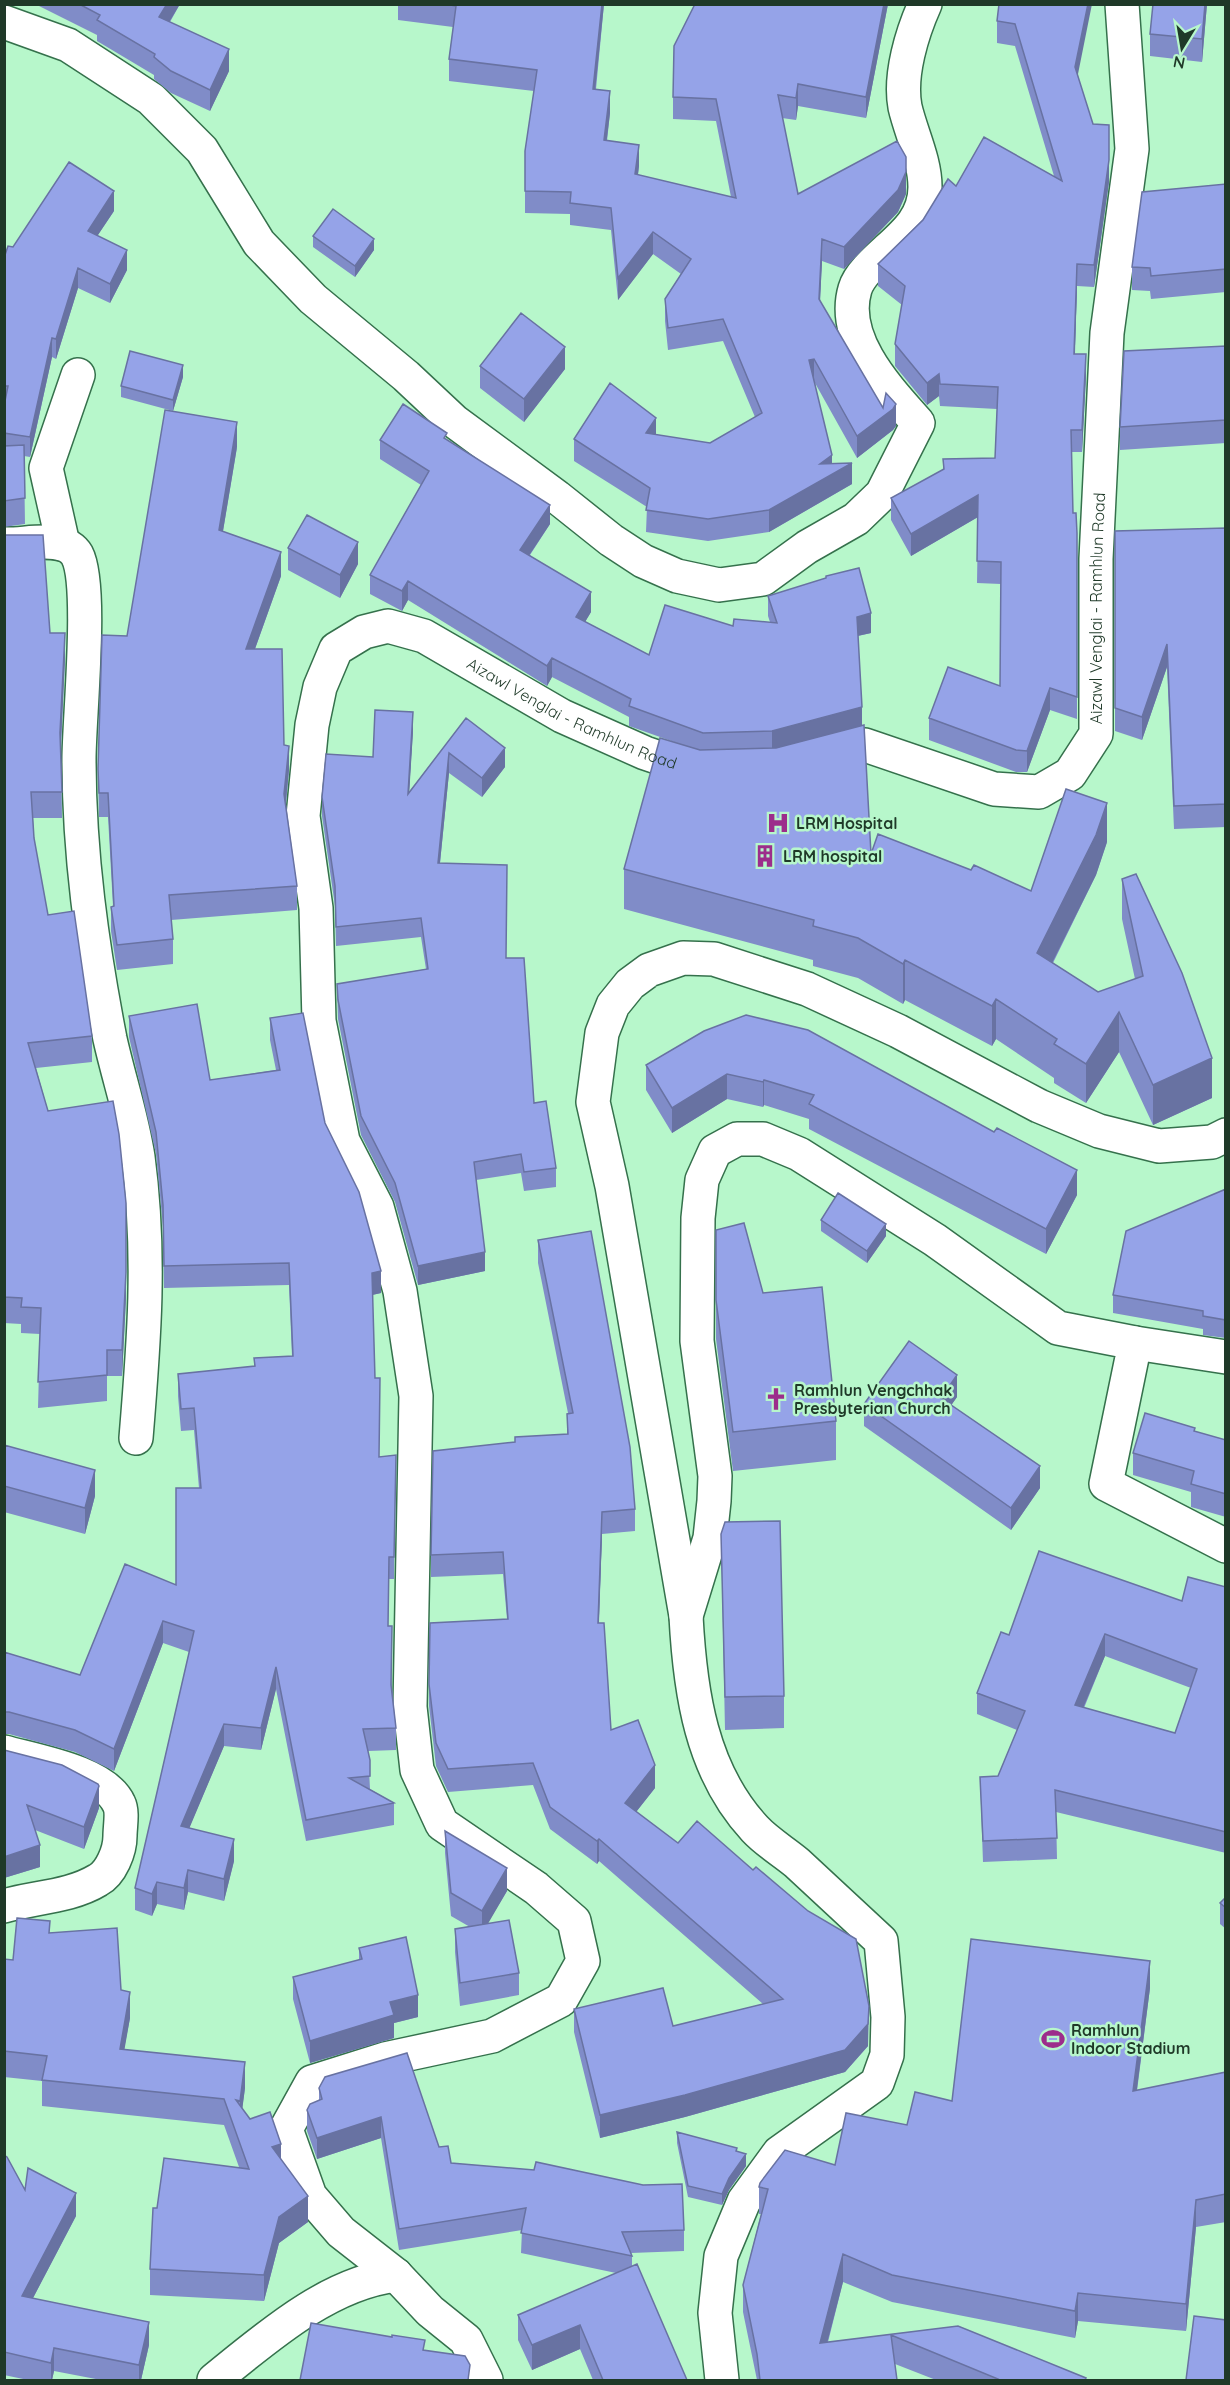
<svg xmlns="http://www.w3.org/2000/svg" width="1230" height="2385" viewBox="0 0 1230 2385" font-family="Quicksand,sans-serif">
<style>
.lines{fill:none;stroke-linecap:round;stroke-linejoin:round}
.minor-casing{stroke:#35714c;stroke-width:36}
.primary-casing{stroke:#35714c;stroke-width:36}
.minor{stroke:#fff;stroke-width:33}
.primary{stroke:#fff;stroke-width:33}
.wall{fill:#808cc8;fill-rule:evenodd}
.shaded-wall{fill:#6872a2}
.building{fill:#95a3e8;stroke:#6872a2;stroke-width:1.5;fill-rule:evenodd}
.labels{text-anchor:middle;dominant-baseline:central;stroke-width:5;stroke-linejoin:round;paint-order:stroke}
.street-label{font-size:16px;fill:#1f3928;stroke:#b7f7cb}
.poi-label{font-size:16px;font-weight:bold;fill:#1f3928;stroke:#b7f7cb;text-anchor:start}
</style>
<rect width="100%" height="100%" fill="#b7f7cb"/>
<g class="lines">
<g class="minor-casing">
<g id="minor">
<path d="M4 22 68 45 151 99 202 150 259 243 313 299 406 376 454 421 557 497 611 540 643 561 677 576 719 585 763 579 807 547 856 519 882 494 918 423C887 388 840 339 855 289 859 275 876 260 887 250 907 232 925 216 925 187 925 160 911 133 905 107 899 75 912 33 925 4"/>
<path d="M4 544C26 545 65 534 77 555 93 585 79 719 79 759 79 854 92 946 110 1039 119 1079 132 1117 138 1157 151 1254 144 1342 136 1438"/>
<path d="M63 544 46 468 78 375"/>
<path id="s1" d="M822 756 865 745 994 789 1039 792 1070 774 1096 734V559L1107 333 1132 149 1122 4"/>
<path d="M1135 1343 1226 1357"/>
<path d="M686 1616 710 1538 714 1501 715 1476 697 1341 698 1218 702 1180 715 1151 737 1139H763L799 1154 935 1240 1058 1328 1135 1343 1106 1484 1226 1546"/>
<path d="M4 1752C36 1761 105 1772 119 1804 123 1812 120 1827 120 1836 120 1851 111 1873 98 1880 70 1897 35 1897 4 1906"/>
<path d="M214 2380C266 2338 328 2283 396 2275"/>
<path id="s2" d="M486 2380 466 2340 430 2311 396 2275 341 2232 310 2196 286 2129 312 2082 385 2059 492 2036 561 2000 583 1961 574 1921 536 1888 442 1824 417 1770 410 1707 416 1396 400 1291 377 1207 343 1141 319 1021 316 908 303 816 312 725 320 687 336 649 364 632 388 626 424 636 562 716 645 753 698 771"/>
</g>
</g>
<g class="primary-casing">
<path id="primary" d="M722 2380 715 2313 721 2256 744 2201 779 2153 877 2083 887 2055 888 2017 881 1941C853 1915 825 1889 797 1863 784 1852 767 1842 755 1829 701 1771 690 1692 686 1616L612 1186 593 1102 602 1033 613 1005 630 984 649 970 683 958 714 959 807 989 898 1031 1039 1106 1099 1131 1159 1146 1212 1142 1226 1135"/>
</g>
<use href="#minor" class="minor"/>
<use href="#primary" class="primary"/>
</g>
<path class="wall" d="M35 4H180L170 22 229 71 210 111 171 93 154 79V75L97 41V35Z
M398 4H604L596 89 610 113 607 141 639 166 638 175 731 197 716 121 673 119V97L888 4 866 118 798 106 796 120 782 118 798 194 906 157V194L898 212 844 269 822 261 820 301 883 408 896 426 893 430 857 458 815 383 832 463 852 484 769 532 708 541 646 532 647 507 574 461V439L656 435 710 443 755 417 723 341 668 350 665 321V299L681 274 653 254 618 300 611 230 570 225V214L525 213V151L534 91 449 81V59L453 27 398 20Z
M999 4 1078 76 1109 182 1094 287 1077 286 1075 354 1086 376 1082 452H1071L1073 513 1077 533V719L1050 710 1027 772H1016L929 740V718L1000 686 1001 584 977 583 978 517 911 556 891 520V498L943 470V459L995 458 997 409 940 406 939 396 927 405 895 366V344L902 305 878 286V264L956 186 1054 176 1015 46 997 43V21Z
M1207 4 1202 62 1150 56V34Z
M1226 184V292L1151 299 1150 291 1132 290V267Z
M114 211 97 236 127 270 110 303 78 288 56 359 52 357 30 457 24 456 25 524 4 527V258L13 247Z
M313 236 374 250 355 277 313 247Z
M1226 346V443L1120 450V427Z
M480 366 565 369 524 422 480 388Z
M183 377 173 411 121 397V386Z
M380 440H447L550 524 530 555 591 612 585 622 649 655 733 626 770 622 768 616V596L871 633 858 636 862 725 871 854 971 870 1031 891 1107 842 1096 875 1053 963 1098 992 1135 979 1122 919V879L1212 1098 1153 1125 1119 1052 1086 1103 1054 1083V1078L996 1039 992 1046 905 1000 903 1004 858 978 813 966V960L624 909V869L677 743 629 726V717L552 677 547 686 408 600 402 611 370 594V575L421 485 380 459Z
M237 447 223 531 281 576 255 649 284 745 289 770 286 804 297 886V910L171 920 173 939V964L117 970 111 931V907L113 906 108 817H99L98 769 127 636Z
M1226 528V827L1174 829 1167 667 1142 740 1115 731V531Z
M4 535 50 633 65 659 61 749 62 818H33L34 838 48 915 92 1036V1062L36 1068 48 1111 126 1297 122 1376H107V1401L38 1408 40 1334 21 1333V1324L4 1323Z
M288 548 358 564 340 598 288 570Z
M466 718 505 767 482 797 449 773 440 863 506 958 534 1103 556 1168V1187L524 1191 521 1173 476 1180 485 1271 418 1285 395 1202 361 1135 338 1019 337 984 426 969 421 937 336 946 335 906 322 816V797L373 757 413 731 409 792Z
M129 1016 210 1080 276 1070 270 1040V1018L325 1123 381 1293 372 1295 375 1378 379 1457 396 1455 394 1579H389L388 1626 392 1688 396 1728V1750L368 1751 370 1789 394 1803V1825L306 1841 276 1689 261 1750 224 1746 189 1828 234 1861 224 1901 188 1892 184 1910 157 1904 152 1916 135 1910V1888L189 1652 163 1643 114 1771 75 1752 9 1734H4V1652L80 1675 176 1585 199 1488 194 1430 181 1431 178 1396V1374L254 1366V1358L292 1356 289 1285 164 1288 163 1227 156 1154 129 1037Z
M704 1031 1077 1195 1046 1254 809 1129V1119L764 1105 763 1107 727 1099 672 1133 646 1090V1065Z
M1226 1189V1338L1203 1335V1329L1113 1313V1295Z
M821 1220 886 1236 867 1263 821 1231Z
M716 1230 763 1293 836 1421V1460L733 1471 716 1339Z
M538 1240 635 1509V1531L602 1534 599 1623 611 1730 655 1788 636 1812 868 2046 845 2072 685 2117 600 2138 574 2032V2009L673 2026 763 2004 599 1861 597 1864 550 1829 533 1785 448 1792 436 1766 429 1706V1684L507 1619 503 1574 431 1577V1555L567 1435V1414L568 1413 538 1263Z
M957 1397 951 1405 1040 1488 1011 1530 864 1426V1404Z
M1195 1432 1226 1440V1517L1191 1507V1492L1133 1475V1453Z
M4 1445 95 1496 85 1534 4 1512Z
M721 1534 784 1696V1728L725 1730Z
M1226 1587V1853L1056 1812 1057 1859 983 1862 980 1777 998 1776 1017 1730 977 1714V1693L1009 1635 1182 1601ZM1105 1656 1191 1688 1175 1733 1084 1708Z
M4 1750 99 1808 84 1849 35 1830 40 1867 4 1878Z
M445 1831 507 1891 487 1924 519 1973V1995L460 2006 455 1952V1929L470 1927 451 1916 445 1853Z
M1226 1897V1929L1220 1924V1903Z
M50 1933 121 1990 130 2018 124 2049 245 2088 242 2109 281 2160 308 2222 279 2243 264 2301 150 2295V2269L157 2208 239 2167 224 2125 42 2106V2081L4 2077V1959L13 1960Z
M359 1948 418 2017 394 2023V2038L310 2063 293 1999V1977L359 1960Z
M1150 1988 1137 2091 1226 2072V2222L1196 2227 1186 2331 1078 2321 1075 2338 892 2302 843 2282 828 2342 958 2326 1086 2380H936L895 2364 897 2380H757L743 2312V2285L761 2214H759V2187L835 2165 952 2101Z
M319 2088 439 2147 451 2163 684 2230V2251L631 2253 632 2256V2267L687 2380H593L580 2349 532 2370 518 2340V2315L616 2273 521 2253 522 2230 399 2250 381 2138 317 2159 307 2131V2110L319 2100Z
M677 2132 737 2152 746 2166 729 2190 722 2205 688 2197 677 2143Z
M4 2155 25 2190 76 2216 33 2298 149 2345 141 2380H101L54 2371 52 2380H28L4 2375Z"/>
<path class="shaded-wall" d="M167 4H180L159 39V17Z
M602 4H604L593 111V89Z
M884 4H888L866 118V97Z
M1088 4H1092L1075 89V67Z
M1205 4H1207L1202 62V39Z
M4 48H5V68L4 69Z
M229 49V71L210 111V90Z
M798 84V106L796 120V98Z
M610 91V113L604 162V140Z
M1109 125V182L1094 287V265Z
M639 145V166L635 196V174Z
M906 172V194L898 212 844 269V247Z
M114 191V211L88 250V231Z
M653 232V254L618 300V278Z
M374 239V250L355 277V266Z
M822 239V261L819 321V299Z
M127 250V270L110 303V284Z
M1077 264V286L1074 376V354Z
M78 268V288L56 359V339Z
M52 338V357L30 457V437Z
M565 347V369L524 422V399Z
M1086 354V376L1082 452V430Z
M814 359V380L809 360Z
M183 365V377L173 411V400Z
M939 374V396L927 405V383Z
M896 404V426L893 430 857 458V436Z
M656 418V440L646 433Z
M237 422V447L219 555V530Z
M832 455V474L852 463V484L769 532V510L820 464Z
M978 495V517L911 556V534Z
M550 505V524L520 569V550Z
M358 542V564L340 598V575Z
M281 552V576L246 674V649Z
M408 581V600L402 611V591Z
M591 592V612L576 637V617Z
M871 613V633L857 636V617Z
M65 633V659L60 758V733Z
M1167 644V667L1142 740V717Z
M552 658V677L547 686V666Z
M1050 688V710L1027 772V751Z
M862 707V727L772 750V731Z
M413 712V731L408 813V794Z
M289 746V770L284 819V794Z
M505 748V767L482 797V778Z
M449 753V773L438 882V863Z
M1107 803V842L1096 875 1037 993V953Z
M905 960V1000L903 1004V964Z
M996 999V1039L992 1046V1006Z
M1119 1012V1052L1086 1103V1064Z
M1212 1058V1098L1153 1125V1085Z
M727 1074V1099L672 1133V1108Z
M764 1080V1105L763 1107V1082Z
M1077 1170V1195L1046 1254V1229Z
M886 1224V1236L867 1263V1251Z
M485 1252V1271L418 1285V1266Z
M381 1271V1293L372 1295V1273Z
M126 1272V1297L122 1376V1350Z
M957 1375V1397L941 1420V1398Z
M1040 1466V1488L1011 1530V1508Z
M95 1470V1496L85 1534V1508Z
M602 1512V1534L598 1646V1623Z
M163 1621V1643L114 1771V1749Z
M1105 1634V1656L1075 1727V1705Z
M276 1667V1689L261 1750V1728Z
M224 1724V1746L181 1848V1826Z
M655 1765V1788L625 1826V1803Z
M99 1786V1808L84 1849V1827Z
M234 1839V1861L224 1901V1879Z
M599 1839V1861L597 1864V1841Z
M40 1845V1867L4 1878V1857Z
M507 1868V1891L482 1934V1911Z
M188 1870V1892L184 1910V1888Z
M157 1882V1904L152 1916V1894Z
M1150 1961V1988L1133 2119V2091Z
M130 1992V2018L120 2075V2049Z
M418 1995V2017L394 2023V2038L310 2063V2041L390 2002Z
M869 2006 868 2046 845 2072 685 2117 600 2138V2115Z
M245 2062V2088L240 2127V2101Z
M381 2117V2138L317 2159V2138Z
M281 2144V2171L272 2147Z
M746 2154V2166L729 2190 722 2205V2194L729 2178Z
M76 2193V2216L22 2319V2296Z
M308 2196V2222L279 2243 264 2301V2275L279 2217Z
M1196 2200V2227L1186 2331V2304Z
M843 2254V2282L820 2370V2343Z
M1078 2293V2321L1075 2338V2311Z
M149 2322V2345L141 2380H139V2365Z
M580 2325V2349L532 2370V2345Z
M54 2348V2371L52 2380H51V2363Z"/>
<path class="building" d="M79 4H167L159 17 229 49 210 90 171 71 154 57 155 54 97 20 100 15Z
M444 4H602L593 89 610 91 604 140 639 145 635 174 736 198 716 99 673 97 674 46 695 4H884L866 97 798 84 796 98 778 95 798 194 897 141 906 157V172L898 190 844 247 822 239 819 299 883 408 886 393 896 404 893 409 857 436 814 359 809 360 832 455 820 464 852 463 769 510 708 519 646 510 650 488 574 439 610 383 656 418 646 433 710 443 762 413 723 319 668 328 665 299 691 259 653 232 618 278 611 208 570 203 571 192 525 191V151L537 70 449 59 456 6Z
M999 4H1088L1075 67 1093 124 1109 125V160L1094 265 1077 264 1074 354H1086L1082 430H1071L1073 513H1076L1077 533V697L1050 688 1027 751 1016 750 929 718 948 667 1000 686 1001 562 977 561 978 495 911 534 891 498 944 469 943 459 995 458 998 387 940 384 939 374 927 383 895 344 905 286 878 264 923 220 948 179 956 186 984 137 1062 181 1015 24 997 21Z
M1153 4H1205L1202 39 1150 34Z
M69 162 114 191 88 231 127 250 110 284 78 268 56 339 52 338 30 437 4 433V406L8 386H4V258L8 246 13 247Z
M1226 184V269L1151 276 1150 268 1132 267 1142 192Z
M333 209 374 239 355 266 313 236Z
M521 313 565 347 524 399 480 366Z
M1226 346V420L1120 427 1124 351Z
M130 351 183 365 173 400 121 386Z
M403 404 447 433 444 438 550 505 520 550 591 592 576 617 649 655 665 605 733 626 734 619 777 623 768 596 826 578V576L859 568 871 613 857 617 862 707 772 731 703 733 629 706 631 699 552 658 547 666 408 581 402 591 370 575 429 471 380 440Z
M165 410 237 422 219 530 281 552 246 649H282L284 745 289 746 284 794 297 886 169 895 173 939 117 945 111 907 114 906 108 793H99L98 769 102 635 127 636Z
M24 445 25 498 4 501V446Z
M307 515 358 542 340 575 288 548Z
M1226 528V804L1174 806 1167 644 1142 717 1115 708V531Z
M4 535H43L50 633H65L60 733 62 792H31L34 838 48 915 74 911 92 1036 28 1043 48 1111 113 1101 119 1134 126 1203V1272L122 1350H107V1375L38 1382 41 1308 21 1307 22 1298 4 1297Z
M375 710 413 712 408 794 466 718 505 748 482 778 449 753 438 863 507 865 506 958H524L534 1103 546 1101 556 1168 524 1172 521 1154 474 1162 485 1252 418 1266 395 1183 361 1116 338 1000 337 984 428 969 421 918 336 927 335 886 322 797 326 754 373 757Z
M864 725 871 854 878 834 971 870 974 865 1031 891 1066 789 1107 803 1096 835 1037 953 1098 992 1143 976 1122 879 1136 874 1182 973 1212 1058 1153 1085 1119 1012 1086 1064 1054 1044 1057 1039 996 999 992 1006 905 960 903 964 858 938 813 926 814 920 624 869 660 738 700 750 776 748Z
M197 1004 210 1080 280 1070 270 1018 303 1013 325 1123 359 1192 381 1271 372 1273 375 1378H380L379 1457 396 1455 394 1557H389L388 1626H392L391 1685 396 1728 363 1729 370 1760V1776L349 1778 394 1803 306 1820 276 1667 261 1728 224 1724 181 1826 234 1839 224 1879 188 1870 184 1888 157 1882 152 1894 135 1888 194 1631 163 1621 114 1749 75 1730 9 1712H4V1652L80 1675 125 1564 176 1585V1488H201L194 1408 181 1409 178 1374 255 1366 254 1358 293 1356 289 1263 164 1266 163 1205 156 1132 129 1016Z
M746 1015 808 1030 994 1132 997 1128 1077 1170 1046 1229 809 1104 814 1095 764 1080 763 1082 727 1074 672 1108 646 1065 704 1031Z
M1226 1189V1320L1203 1316V1311L1113 1295 1126 1231Z
M838 1193 886 1224 867 1251 821 1220Z
M744 1223 763 1293 822 1287 836 1421 733 1432 716 1300V1230Z
M591 1231 630 1447 635 1509 602 1512 598 1623H604L611 1730 638 1720 655 1765 625 1803 678 1843 697 1821 753 1870 756 1867 808 1911 856 1939 869 2006 868 2024 845 2050 685 2095 600 2115 574 2009 663 1988 673 2026 783 1999 599 1839 597 1841 550 1807 533 1763 448 1769 436 1743 429 1684 430 1623 508 1619 503 1552 431 1555 433 1451 515 1442V1437L568 1434 567 1414 573 1413 538 1240Z
M909 1341 957 1375 941 1398 1040 1466 1011 1508 864 1404Z
M1145 1413 1195 1428 1194 1431 1226 1440V1494L1191 1484 1194 1471 1133 1453Z
M4 1445 95 1470 85 1508 4 1486Z
M780 1521 784 1696 725 1697 721 1534 725 1522Z
M1039 1551 1182 1601 1188 1577 1226 1587V1832L1055 1790 1057 1838 983 1841 980 1777 998 1776 1025 1711 977 1693 1001 1632 1009 1635ZM1105 1634 1197 1669 1175 1733 1075 1705Z
M4 1750 62 1765 98 1784 99 1786 84 1827 27 1805 40 1845 4 1857Z
M445 1831 507 1868 482 1911 451 1893Z
M1226 1897V1908L1220 1903Z
M17 1918 50 1921 49 1933 117 1928 121 1990 130 1992 120 2049 245 2062 240 2101 236 2100 250 2119 270 2112 281 2144 272 2147 308 2196 279 2217 264 2275 150 2269 153 2208H157L164 2158 249 2169 224 2099 42 2080 47 2056 4 2051V1959L13 1960Z
M509 1920 519 1973 460 1983 455 1929Z
M406 1937 418 1995 390 2002 394 2015 310 2041 293 1977 362 1959 359 1948Z
M971 1939 1150 1961 1133 2091 1226 2072V2194L1196 2200 1186 2304 1078 2293 1075 2311 892 2275 843 2254 820 2343 958 2326 1086 2378 1085 2380H997L998 2379 891 2335 897 2380H760L757 2354 743 2285 768 2189 759 2187 760 2183 785 2150 835 2165 846 2113 907 2125 915 2092 952 2101Z
M407 2053 439 2147 448 2146 451 2163 534 2170 536 2162 643 2185 682 2184 684 2230 622 2232 632 2256 521 2233 526 2208 399 2229 381 2117 317 2138 307 2110 310 2104 322 2099 319 2088 325 2077Z
M677 2132 737 2148 736 2151 746 2154 729 2178 722 2194 688 2186Z
M4 2155 7 2157 25 2190 28 2168 76 2193 22 2296 149 2322 139 2365 54 2348 51 2363 4 2352Z
M637 2264 687 2380H603L580 2325 532 2345 518 2315Z
M1194 2316 1226 2320V2380H1186Z
M311 2323 392 2337V2335L425 2340 423 2350 465 2356 470 2365 468 2380H300Z"/>
<defs>
<g id="hospital-bare" transform="scale(1.8)"><path d="M-5-5h3v3.5h4V-5h3V5h-3V1.5h-4V5h-3Z" fill="#9c2d8b" stroke="#b7f7cb" stroke-width="2.5" paint-order="stroke"/></g>
<g id="building-bare" transform="scale(1.8)"><path d="M-4-6H4V6H1V3H-1V6H-4ZM-2.5-4.3h1.7v1.8h-1.7ZM.8-4.3h1.7v1.8H.8ZM-2.5-1h1.7V.8h-1.7ZM.8-1h1.7V.8H.8Z" fill="#9c2d8b" stroke="#b7f7cb" stroke-width="2.5" paint-order="stroke"/></g>
<g id="church-bare" transform="scale(1.8)"><path d="M-1.2-6h2.4v3.5h3.3v2.4h-3.3V6h-2.4V-.1h-3.3v-2.4h3.3Z" fill="#9c2d8b" stroke="#b7f7cb" stroke-width="2.5" paint-order="stroke"/></g>
<g id="stadium-bare" transform="scale(1.8)"><path d="M0-5a6.5 5 0 1 0 0 10a6.5 5 0 1 0 0-10ZM-3.5-1.8h7v3.6h-7Z" fill="#9c2d8b" stroke="#b7f7cb" stroke-width="2.5" paint-order="stroke"/></g>
</defs>
<g fill-rule="evenodd">
<use href="#hospital-bare" x="778" y="823"/>
<use href="#building-bare" x="765" y="856"/>
<use href="#church-bare" x="776" y="1399"/>
<use href="#stadium-bare" x="1053" y="2039"/>
</g>
<g class="labels">
<g class="street-label">
<text stroke="none"><textPath href="#s1" startOffset="435">Aizawl Venglai - Ramhlun Road</textPath></text>
<text stroke="none"><textPath href="#s2" startOffset="2360">Aizawl Venglai - Ramhlun Road</textPath></text>
</g>
<g class="poi-label">
<text x="796" y="823">LRM Hospital</text>
<text x="783" y="856">LRM hospital</text>
<text x="794" y="1390">Ramhlun Vengchhak<tspan x="794" dy="18">Presbyterian Church</tspan></text>
<text x="1071" y="2030">Ramhlun<tspan x="1071" dy="18">Indoor Stadium</tspan></text>
</g>
</g>
<rect width="1230" height="2385" fill="none" stroke="#1f3928" stroke-width="12"/>
<g transform="translate(1182 48) rotate(191)" stroke="#b7f7cb" stroke-width="4.5" paint-order="stroke">
<path d="M0-4.5L10 22L0 15L-10 22Z" fill="#1f3928"/>
<text y="-9" font-size="16" font-weight="bold" text-anchor="middle" fill="#1f3928">N</text>
</g>
</svg>
